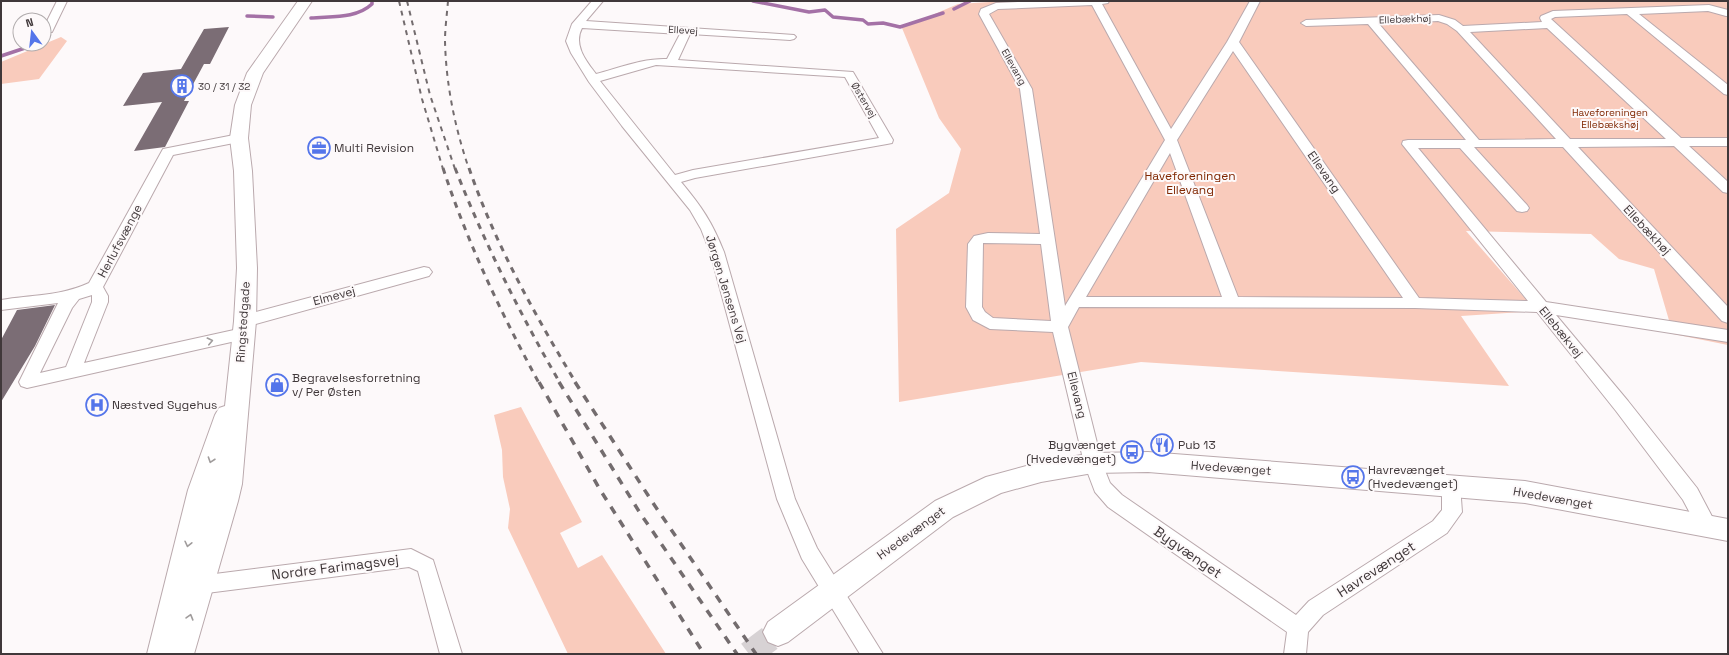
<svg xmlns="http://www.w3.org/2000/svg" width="1729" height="655" viewBox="0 0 1729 655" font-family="'Space Grotesk',sans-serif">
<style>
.green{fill:#f9cbbc}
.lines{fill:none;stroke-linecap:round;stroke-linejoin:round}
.stream{stroke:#a471a6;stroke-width:3.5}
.building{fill:#7b6d75}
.secondary-tunnel{stroke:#d7d2d4;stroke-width:26;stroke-dasharray:26 13;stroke-linecap:butt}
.street-casing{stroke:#baa9ad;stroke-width:2}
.secondary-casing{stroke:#baa9ad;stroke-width:2}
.street{fill:#fff;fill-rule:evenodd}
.secondary{fill:#fff;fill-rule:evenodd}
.rail-far2{stroke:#736c6e;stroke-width:2;stroke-dasharray:5 5;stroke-linecap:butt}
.rail-far1{stroke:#736c6e;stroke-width:3;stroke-dasharray:6 6;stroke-linecap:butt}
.rail{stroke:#736c6e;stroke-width:3.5;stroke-dasharray:8 8;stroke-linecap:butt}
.oneway{stroke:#a09c9c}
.labels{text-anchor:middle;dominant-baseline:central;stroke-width:4;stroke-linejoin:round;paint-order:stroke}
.far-street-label{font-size:10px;fill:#40383a;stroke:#fdf9fa}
.far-poi-label{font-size:10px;fill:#40383a;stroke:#fdf9fa;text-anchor:start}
.far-park-label{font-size:10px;fill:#802803;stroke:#fdf9fa}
.poi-label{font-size:12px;fill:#40383a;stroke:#fdf9fa;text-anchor:start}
.street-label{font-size:12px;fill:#40383a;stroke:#fdf9fa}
.park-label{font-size:12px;fill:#802803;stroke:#fdf9fa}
.near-street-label{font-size:14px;fill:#40383a;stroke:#fdf9fa}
</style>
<rect width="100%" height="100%" fill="#fdf9fa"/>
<path class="green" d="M1005 1H1728V345L1673 334 1654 269 1619 259 1591 234 1466 231 1536 311 1461 316 1509 386 1141 362 899 402 896 229 949 193 961 149 939 118 902 28 958 4Z
M61 37 67 41 39 79 1 84V62Z
M521 407 582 522 560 533 578 568 602 555 666 654H568L508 528 510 509 503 477 502 450 494 415Z"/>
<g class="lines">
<path class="stream" d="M753 1 809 12 825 10 833 17 863 20 868 24 883 23 900 27 943 13
M954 9 970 1
M247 16 273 17
M311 18C331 16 356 19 372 4V1
M1 56 34 45"/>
</g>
<path class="building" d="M229 27 210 64H204L184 101H189L165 147 134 151 162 102 123 106 143 73 181 69 204 29Z
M55 305 35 346 1 402V340L17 310Z"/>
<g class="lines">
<path class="secondary-tunnel" d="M749 654 778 632"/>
<g class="street-casing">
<path id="street" d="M57 1H67L52 32H44V27Z
M592 1H603L586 21 794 35 796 37 794 39 790 40 690 34 678 60 853 72 893 140 892 143 887 144 695 178 681 182C702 207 712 222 724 252L795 499 817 548 883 654H860L802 559 777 499 710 252 701 229 690 210 622 126 589 82 571 53 566 41 572 24ZM582 28 680 34 667 59C643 58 619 68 596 74 586 61 573 45 582 28ZM656 65 845 77 879 138 693 170 675 175 600 81Z
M1036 1H1109L1108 3 1102 4 1171 129 1227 42 1250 1H1260L1239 42 1419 298 1528 301 1402 144 1403 141 1408 140H1466L1368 24 1306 26 1301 23 1306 20 1439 15 1455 20 1463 26 1542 22 1540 18 1541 16 1553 11 1709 5 1728 10V16H1726L1708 11 1639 14 1728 85V95L1724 94 1627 14 1555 17 1551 19 1681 138H1728V146H1689L1728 182V193L1723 192 1674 146 1578 147 1728 307V323L1722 321 1563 147H1474L1527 205 1529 208 1527 211 1522 212 1517 211 1460 148H1418L1546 302 1728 330V342L1556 315 1628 401 1697 488 1717 526 1714 532 1707 534 1700 532 1683 500 1616 411 1537 312 1415 308 1079 307 1068 327 1102 463 1110 483 1122 495 1296 615 1309 601 1433 521 1442 510V485L1444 480 1451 477 1458 480 1460 485 1462 512 1447 533 1323 615 1308 632 1306 654H1284L1287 632 1108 507 1095 492 1084 463 1053 332 990 329 973 320 966 307 968 244 974 236 988 233 1040 234 1020 89 979 14 981 9 996 3ZM1092 5 1165 140 1065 306 1032 89 989 14 998 9ZM1438 21 1447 24 1457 31 1556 139 1479 140 1379 24ZM1547 28 1666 139H1570L1470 32ZM1233 51 1403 298 1238 297 1177 140ZM1170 153 1222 297H1086ZM983 243 1041 244 1051 321 993 318 985 312 982 307Z
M239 134 244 135 245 138 244 141 173 155 103 287 108 296V302L84 363 243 328 249 330 251 334 249 338 27 388 21 386 19 382 58 303 1 310V300C31 295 61 296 89 283L163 149ZM92 295V302L66 367 40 373 72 308 79 299Z
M424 267 429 268 432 272 429 276 245 327 239 325 237 321 239 317 245 315Z
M411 549 433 560 462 654H440L418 571 409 567 199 594 192 591 189 585 192 579 199 576Z"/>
</g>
<g class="secondary-casing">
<path id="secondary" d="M298 1H312L263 73 251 105 248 138 252 171 257 268 256 321 242 484 238 501 194 654H147L188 490 215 415 219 408 225 406 234 321 237 268 234 171 230 138 235 105 247 73Z
M1148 452 1525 481 1728 519V541L1525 503 1148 472 1093 473 1041 482 1001 493 953 517 788 642 778 646 768 642 763 632 768 622 935 501 986 477 1041 462 1093 453Z"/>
</g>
<use href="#street" class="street"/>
<use href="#secondary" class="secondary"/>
<path class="rail-far2" d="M399 1 422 99 443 169
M407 1 430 95 455 169
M448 1C447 14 445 28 445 41 446 85 455 128 469 169"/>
<path class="rail-far1" d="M443 168C467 242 502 315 539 383
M455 168C484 242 520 314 560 383
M469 168C495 244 535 315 576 383"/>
<path class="rail" d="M539 382 599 488 704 654
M559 382 640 513 737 654
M575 382 653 503 756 654"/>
</g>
<defs><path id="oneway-chevron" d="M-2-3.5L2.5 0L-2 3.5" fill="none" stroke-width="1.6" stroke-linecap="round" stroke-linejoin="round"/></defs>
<g class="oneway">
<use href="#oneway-chevron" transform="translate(210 341) rotate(-13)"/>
<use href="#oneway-chevron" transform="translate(211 460) rotate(109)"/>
<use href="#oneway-chevron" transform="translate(188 544) rotate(103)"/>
<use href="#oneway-chevron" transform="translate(190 617) rotate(-74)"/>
</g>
<defs>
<g id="building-ring" transform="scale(1.15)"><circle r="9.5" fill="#fdf9fa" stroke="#5475ea" stroke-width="1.5"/><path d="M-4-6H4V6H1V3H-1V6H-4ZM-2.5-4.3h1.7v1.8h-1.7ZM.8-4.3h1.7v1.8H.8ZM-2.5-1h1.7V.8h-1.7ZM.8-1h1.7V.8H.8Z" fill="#5475ea"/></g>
<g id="office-ring" transform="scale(1.15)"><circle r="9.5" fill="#fdf9fa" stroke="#5475ea" stroke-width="1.5"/><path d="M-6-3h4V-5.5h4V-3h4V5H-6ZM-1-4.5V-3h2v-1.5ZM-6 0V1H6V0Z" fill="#5475ea"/></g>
<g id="shop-ring" transform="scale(1.15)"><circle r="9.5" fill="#fdf9fa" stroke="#5475ea" stroke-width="1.5"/><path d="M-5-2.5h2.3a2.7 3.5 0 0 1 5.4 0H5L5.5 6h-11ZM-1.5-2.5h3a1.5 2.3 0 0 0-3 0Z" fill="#5475ea"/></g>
<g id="hospital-ring" transform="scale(1.15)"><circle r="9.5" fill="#fdf9fa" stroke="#5475ea" stroke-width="1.5"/><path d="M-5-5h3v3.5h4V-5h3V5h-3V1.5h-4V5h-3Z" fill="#5475ea"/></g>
<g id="restaurant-ring" transform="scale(1.15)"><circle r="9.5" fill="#fdf9fa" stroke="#5475ea" stroke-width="1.5"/><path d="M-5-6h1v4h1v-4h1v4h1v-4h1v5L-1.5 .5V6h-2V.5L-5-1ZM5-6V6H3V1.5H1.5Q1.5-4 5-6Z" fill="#5475ea"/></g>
<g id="bus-ring" transform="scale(1.15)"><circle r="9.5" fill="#fdf9fa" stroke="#5475ea" stroke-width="1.5"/><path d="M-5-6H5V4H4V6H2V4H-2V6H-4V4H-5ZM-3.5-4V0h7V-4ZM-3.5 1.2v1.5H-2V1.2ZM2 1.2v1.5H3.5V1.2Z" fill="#5475ea"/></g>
</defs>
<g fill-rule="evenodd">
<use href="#building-ring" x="182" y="86"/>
<use href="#office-ring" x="319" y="148"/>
<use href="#shop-ring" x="277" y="385"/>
<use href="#hospital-ring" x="97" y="405"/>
<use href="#restaurant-ring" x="1162" y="445"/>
<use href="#bus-ring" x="1132" y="452"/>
<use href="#bus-ring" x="1353" y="477"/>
</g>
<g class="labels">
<g class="far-street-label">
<text transform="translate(1405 19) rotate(-2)">Ellebækhøj</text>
<text transform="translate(683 30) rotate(3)">Ellevej</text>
<text transform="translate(1014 67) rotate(61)">Ellevang</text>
<text transform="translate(864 100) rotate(60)">Østervej</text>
</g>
<g class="far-poi-label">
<text x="198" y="86">30 / 31 / 32</text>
</g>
<g class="far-park-label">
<text x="1610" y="112">Haveforeningen<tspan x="1610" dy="12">Ellebækshøj</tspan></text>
</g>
<g class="poi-label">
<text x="334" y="148">Multi Revision</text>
<text x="292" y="378">Begravelsesforretning<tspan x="292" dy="14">v/ Per Østen</tspan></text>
<text x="112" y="405">Næstved Sygehus</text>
<text x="1116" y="445" text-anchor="end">Bygvænget<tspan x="1116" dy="14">(Hvedevænget)</tspan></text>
<text x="1178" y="445">Pub 13</text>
<text x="1368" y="470">Havrevænget<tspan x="1368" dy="14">(Hvedevænget)</tspan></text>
</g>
<g class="street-label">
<text transform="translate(1324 172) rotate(55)">Ellevang</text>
<text transform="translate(1647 230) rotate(47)">Ellebækhøj</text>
<text transform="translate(120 241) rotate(-62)">Herlufsvænge</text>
<text transform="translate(726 289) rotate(73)">Jørgen Jensens Vej</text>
<text transform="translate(334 296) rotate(-15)">Elmevej</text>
<text transform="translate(243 322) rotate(-86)">Ringstedgade</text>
<text transform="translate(1561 332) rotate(51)">Ellebækvej</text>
<text transform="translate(1077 395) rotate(76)">Ellevang</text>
<text transform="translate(1231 468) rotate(4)">Hvedevænget</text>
<text transform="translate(1553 498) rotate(10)">Hvedevænget</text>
<text transform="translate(911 533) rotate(-36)">Hvedevænget</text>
</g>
<g class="park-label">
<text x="1190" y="176">Haveforeningen<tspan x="1190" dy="14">Ellevang</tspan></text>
</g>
<g class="near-street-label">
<text transform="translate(1188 552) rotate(35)">Bygvænget</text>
<text transform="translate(335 567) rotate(-7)">Nordre Farimagsvej</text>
<text transform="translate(1376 569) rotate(-33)">Havrevænget</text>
</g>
</g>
<rect width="1729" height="655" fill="none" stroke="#40383a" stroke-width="4"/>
<g transform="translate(32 32) rotate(345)"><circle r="19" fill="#fdf9fa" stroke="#b1acad"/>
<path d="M0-3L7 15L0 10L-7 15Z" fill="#5475ea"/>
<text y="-6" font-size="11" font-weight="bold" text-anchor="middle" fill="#40383a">N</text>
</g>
</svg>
